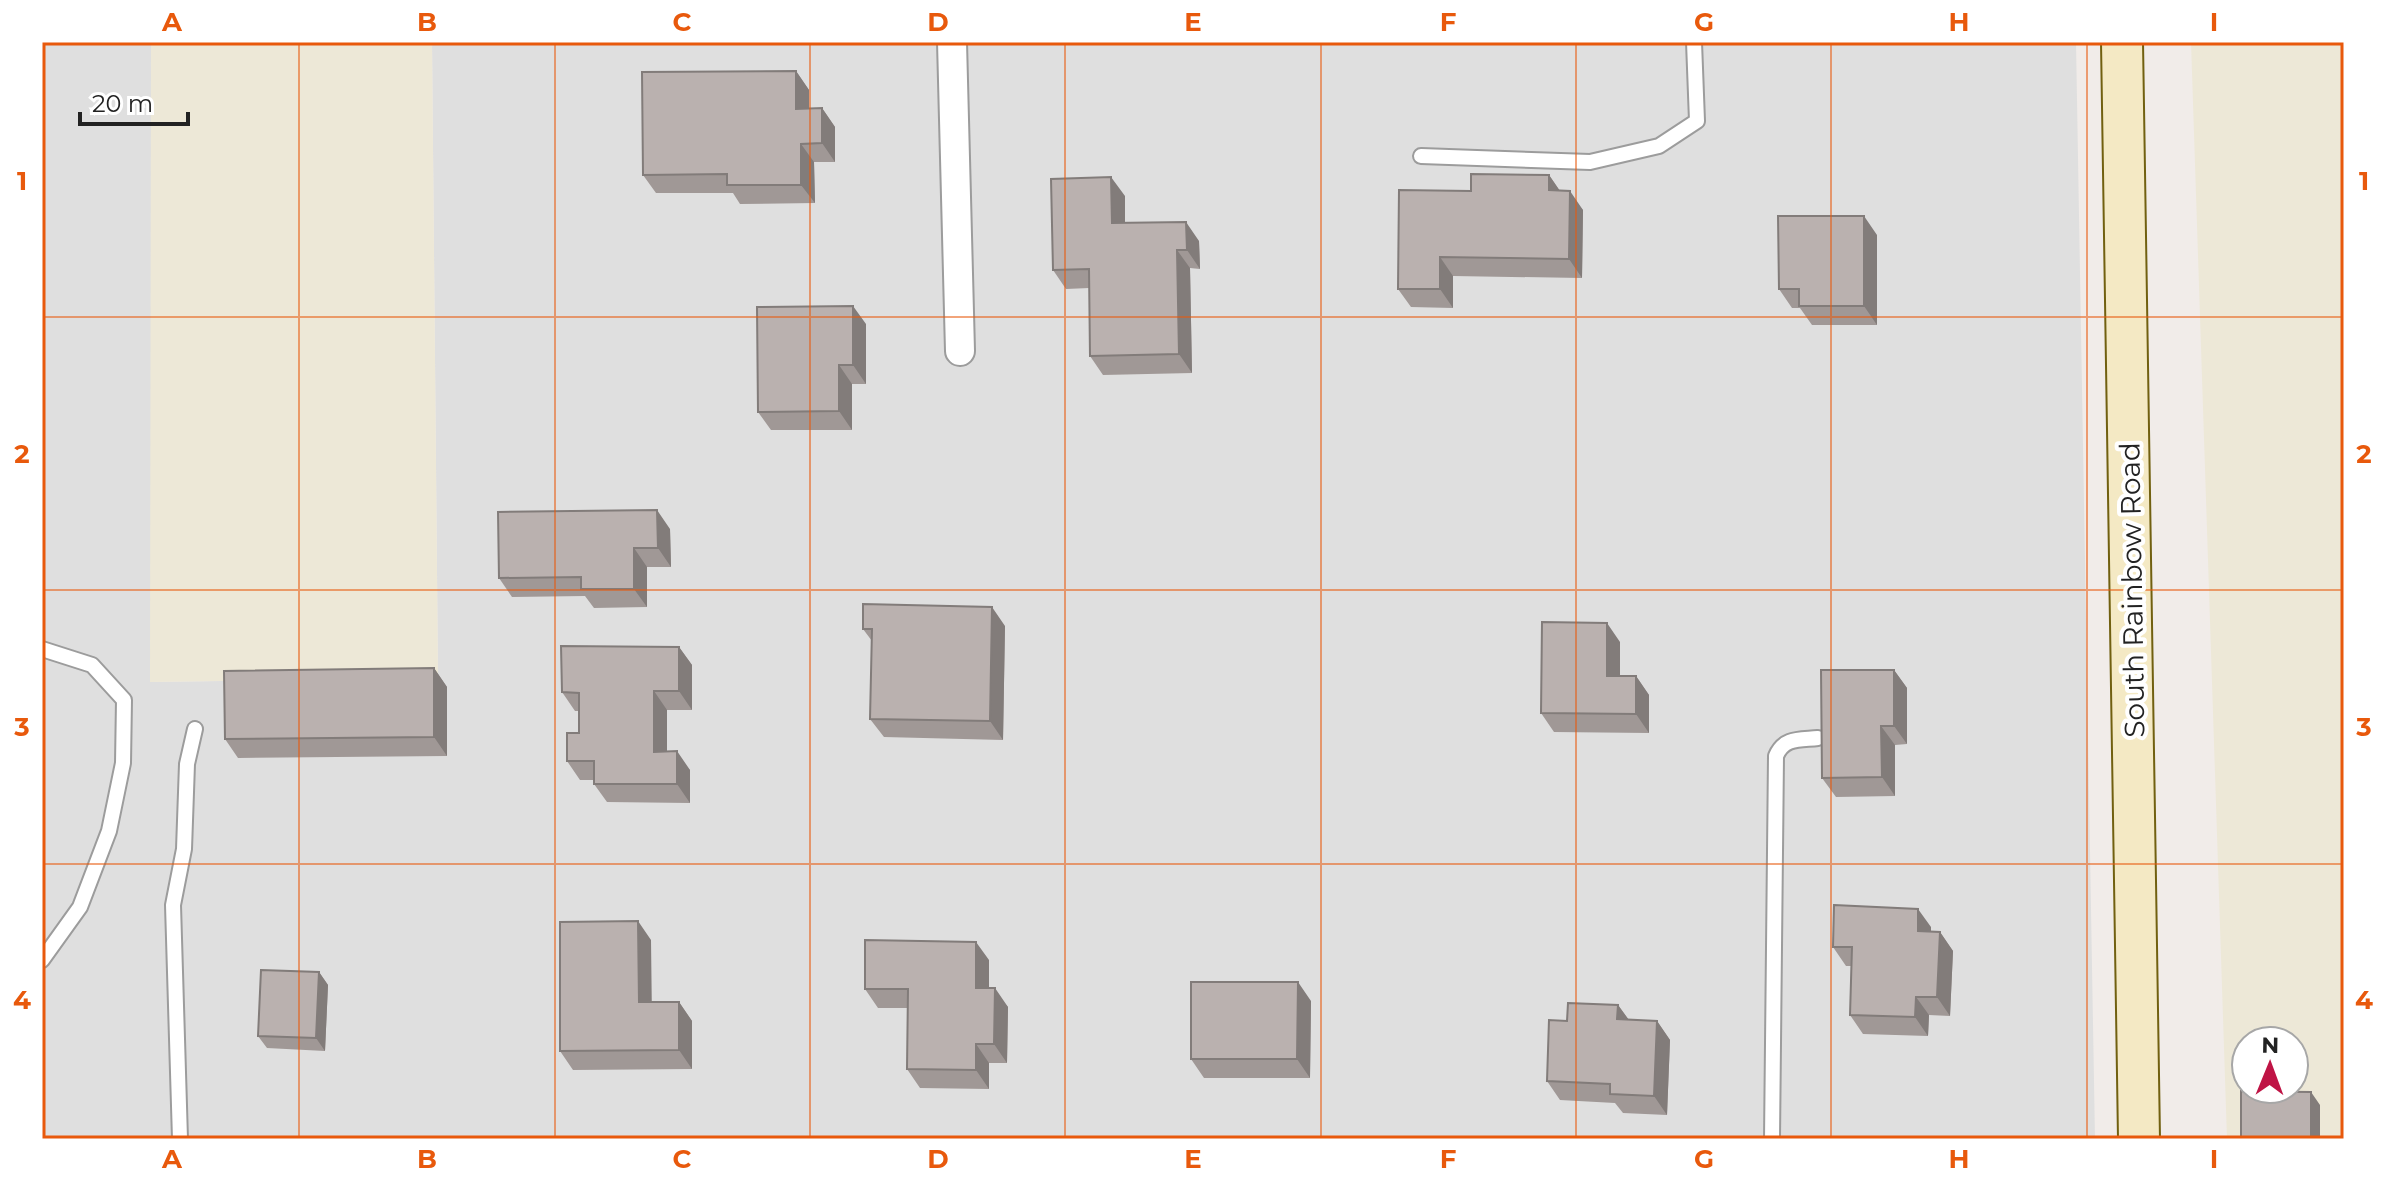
<svg xmlns="http://www.w3.org/2000/svg" width="2386" height="1181" viewBox="0 0 2386 1181" font-family="Montserrat,sans-serif">
<style>
.residential{fill:#dfdfdf}
.farmland{fill:#ede8d7;fill-rule:evenodd}
.lines{fill:none;stroke-linecap:round;stroke-linejoin:round}
.lane-casing{stroke:#9c9c9c;stroke-width:18}
.street-casing{stroke:#9c9c9c;stroke-width:32}
.secondary-casing{stroke:#716010;stroke-width:44}
.lane{stroke:#fff;stroke-width:14}
.street{stroke:#fff;stroke-width:28}
.secondary{stroke:#f4e9c4;stroke-width:40}
.wall{fill:#a09896}
.shaded-wall{fill:#827c7a}
.building{fill:#bab1af;stroke:#827c7a;stroke-width:2}
.grid{fill:none;stroke:#e8590c;stroke-width:2;stroke-opacity:0.55}
.labels{text-anchor:middle;dominant-baseline:central;stroke-width:8;stroke-linejoin:round;paint-order:stroke}
.street-label{font-size:28px;fill:#222;stroke:#fff}
.neatline{fill:none;stroke:#e8590c;stroke-width:3}
.grid-label{font-size:26px;text-anchor:middle;font-weight:bold;fill:#e8590c}
</style>
<rect width="100%" height="100%" fill="#f1ece9"/>
<path class="residential" d="M42 42H151V682L438 678 432 42H2076L2095 1139H42Z"/>
<path class="farmland" d="M151 42H432L438 678 150 682Z
M2191 42H2344V1139H2227ZM2246 1041H2294V1089H2246Z"/>
<g class="lines">
<g class="lane-casing">
<path id="lane" d="M1421 156 1590 162 1659 146 1697 121 1694 42
M42 649 92 665 124 700 123 763 109 831 80 907 42 960
M180 1139 173 905 184 849 187 764 195 729
M1772 1139 1776 756C1784 737 1800 740 1818 738"/>
</g>
<g class="street-casing">
<path id="street" d="M952 42 960 351"/>
</g>
<g class="secondary-casing">
<path id="secondary" d="M2122 42 2139 1139"/>
</g>
<use href="#lane" class="lane"/>
<use href="#street" class="street"/>
<use href="#secondary" class="secondary"/>
</g>
<path class="wall" d="M796 71 809 90V109L822 108 835 127V162H814L815 203 740 204 733 193H656L643 175Z
M1549 175 1560 191 1583 210 1582 278 1453 276V308L1411 307 1398 289 1471 191Z
M1125 196V223L1199 241 1200 269 1190 268 1192 373 1103 375 1090 356 1089 288 1066 289 1053 270Z
M1877 235V325H1812L1800 308H1792L1779 289Z
M866 324V384H852V430H771L758 412Z
M670 529 671 567H647V607L594 608 585 596 512 597 499 578Z
M1005 626 1003 740 884 737 870 719 872 641 863 629Z
M1620 642V676H1636L1649 695V733L1554 732 1541 713Z
M679 647 692 665V710H667V752L690 770V803L607 802 594 784V780H580L567 761 579 733V711H575L562 692Z
M434 668 447 687V756L238 758 225 739Z
M1894 670 1907 688V744L1895 745V796L1836 797 1822 778Z
M1931 927V932H1940L1953 951 1950 1016 1929 1015 1928 1036 1863 1034 1850 1015 1851 966H1846L1833 947Z
M651 940V1002H679L692 1021V1069L573 1070 560 1051Z
M989 960V988L1008 1007 1007 1063H989V1089L920 1088 907 1069 908 1008H878L865 989Z
M319 972 328 985 325 1051 267 1048 258 1036Z
M1311 1001 1310 1078H1204L1191 1059Z
M1618 1005 1629 1020 1657 1021 1670 1040 1667 1115 1623 1113 1615 1103 1560 1100 1547 1081 1567 1021Z"/>
<path class="shaded-wall" d="M796 71 809 90V127L796 109Z
M822 108 835 127V162L822 143Z
M801 144 814 162 815 203 801 185Z
M42 170 44 172V250L42 247Z
M1549 175 1562 194 1549 190Z
M1111 177 1125 196V242L1112 223Z
M1570 191 1583 210 1582 278 1569 259Z
M1864 216 1877 235V325L1864 306Z
M1186 222 1199 241 1200 269 1187 250Z
M1177 250 1190 268 1192 373 1179 354Z
M1440 257 1453 276V308L1440 289Z
M853 306 866 324V384L853 365Z
M839 365 852 384V430L839 411Z
M657 510 670 529 671 567 658 548Z
M634 548 647 567V607L634 589Z
M992 607 1005 626 1003 740 990 721Z
M1607 623 1620 642V695L1607 676Z
M679 647 692 665V710L679 691Z
M434 668 447 687V756L434 737Z
M1894 670 1907 688V744L1894 726Z
M1636 676 1649 695V733L1636 714Z
M654 691 667 710V770L654 752Z
M1881 726 1895 745V796L1882 777Z
M677 751 690 770V803L677 784Z
M1918 909 1931 927V950L1918 931Z
M638 921 651 940 652 1021 639 1002Z
M1940 932 1953 951 1950 1016 1937 997Z
M976 942 989 960V1006L976 988Z
M319 972 328 985 325 1051 316 1038Z
M1298 982 1311 1001 1310 1078 1297 1059Z
M995 988 1008 1007 1007 1063 994 1044Z
M1916 997 1929 1015 1928 1036 1915 1017Z
M679 1002 692 1021V1069L679 1050Z
M1618 1005 1631 1023 1617 1019Z
M1657 1021 1670 1040 1667 1115 1654 1096Z
M976 1044 989 1063V1089L976 1070Z
M2311 1092 2320 1105V1139H2311Z"/>
<path class="building" d="M796 71V109L822 108V143L801 144V185H727V174L643 175 642 72Z
M1471 174 1549 175V190L1570 191 1569 259 1440 257V289H1398L1399 190 1471 191Z
M1111 177 1112 223 1186 222 1187 250H1177L1179 354 1090 356 1089 269 1053 270 1051 179Z
M1778 216H1864V306H1799V289H1779Z
M853 306V365H839V411L758 412 757 307Z
M657 510 658 548H634V589H581V577L499 578 498 512Z
M863 604 992 607 990 721 870 719 872 629H863Z
M1542 622 1607 623V676H1636V714L1541 713Z
M561 646 679 647V691H654V752L677 751V784H594V761H567V733H579V693L562 692Z
M434 668V737L225 739 224 671Z
M1821 670H1894V726H1881L1882 777 1822 778Z
M1834 905 1918 909V931L1940 932 1937 997H1916L1915 1017 1850 1015 1852 947H1833Z
M638 921 639 1002H679V1050L560 1051V922Z
M865 940 976 942V988H995L994 1044H976V1070L907 1069 908 989H865Z
M261 970 319 972 316 1038 258 1036Z
M1191 982H1298L1297 1059H1191Z
M1568 1003 1618 1005 1617 1019 1657 1021 1654 1096 1610 1094V1084L1547 1081 1549 1020 1567 1021Z
M2241 1091 2311 1092V1139H2241Z"/>
<path class="grid" d="M299 42V1139M555 42V1139M810 42V1139M1065 42V1139M1321 42V1139M1576 42V1139M1831 42V1139M2087 42V1139M42 317H2344M42 590H2344M42 864H2344"/>
<g class="labels">
<g class="street-label">
<text transform="translate(2132 590) rotate(-91)">South Rainbow Road</text>
</g>
</g>
<rect width="2386" height="1181" fill="none" stroke="#ffffff" stroke-width="88"/>
<g transform="translate(2270 1065) rotate(1)"><circle r="38" fill="#ffffff" stroke="#a7a7a7" stroke-width="2"/>
<path d="M0-6L14 30L0 20L-14 30Z" fill="#bf1445"/>
<text y="-12" font-size="22" font-weight="bold" text-anchor="middle" fill="#222222">N</text>
</g>
<path d="M80 112v12h108v-12" fill="none" stroke="#222222" stroke-width="4"/>
<text x="92" y="112" font-size="24" fill="#222222" stroke="#ffffff" stroke-width="6" paint-order="stroke">20 m</text>
<rect x="44" y="44" width="2298" height="1093" class="neatline"/>
<g class="grid-label">
<text x="172" y="31">A</text>
<text x="427" y="31">B</text>
<text x="682" y="31">C</text>
<text x="938" y="31">D</text>
<text x="1193" y="31">E</text>
<text x="1448" y="31">F</text>
<text x="1704" y="31">G</text>
<text x="1959" y="31">H</text>
<text x="2214" y="31">I</text>
<text x="22" y="190">1</text>
<text x="2364" y="190">1</text>
<text x="22" y="463">2</text>
<text x="2364" y="463">2</text>
<text x="22" y="736">3</text>
<text x="2364" y="736">3</text>
<text x="22" y="1009">4</text>
<text x="2364" y="1009">4</text>
<text x="172" y="1168">A</text>
<text x="427" y="1168">B</text>
<text x="682" y="1168">C</text>
<text x="938" y="1168">D</text>
<text x="1193" y="1168">E</text>
<text x="1448" y="1168">F</text>
<text x="1704" y="1168">G</text>
<text x="1959" y="1168">H</text>
<text x="2214" y="1168">I</text>
</g>
</svg>
